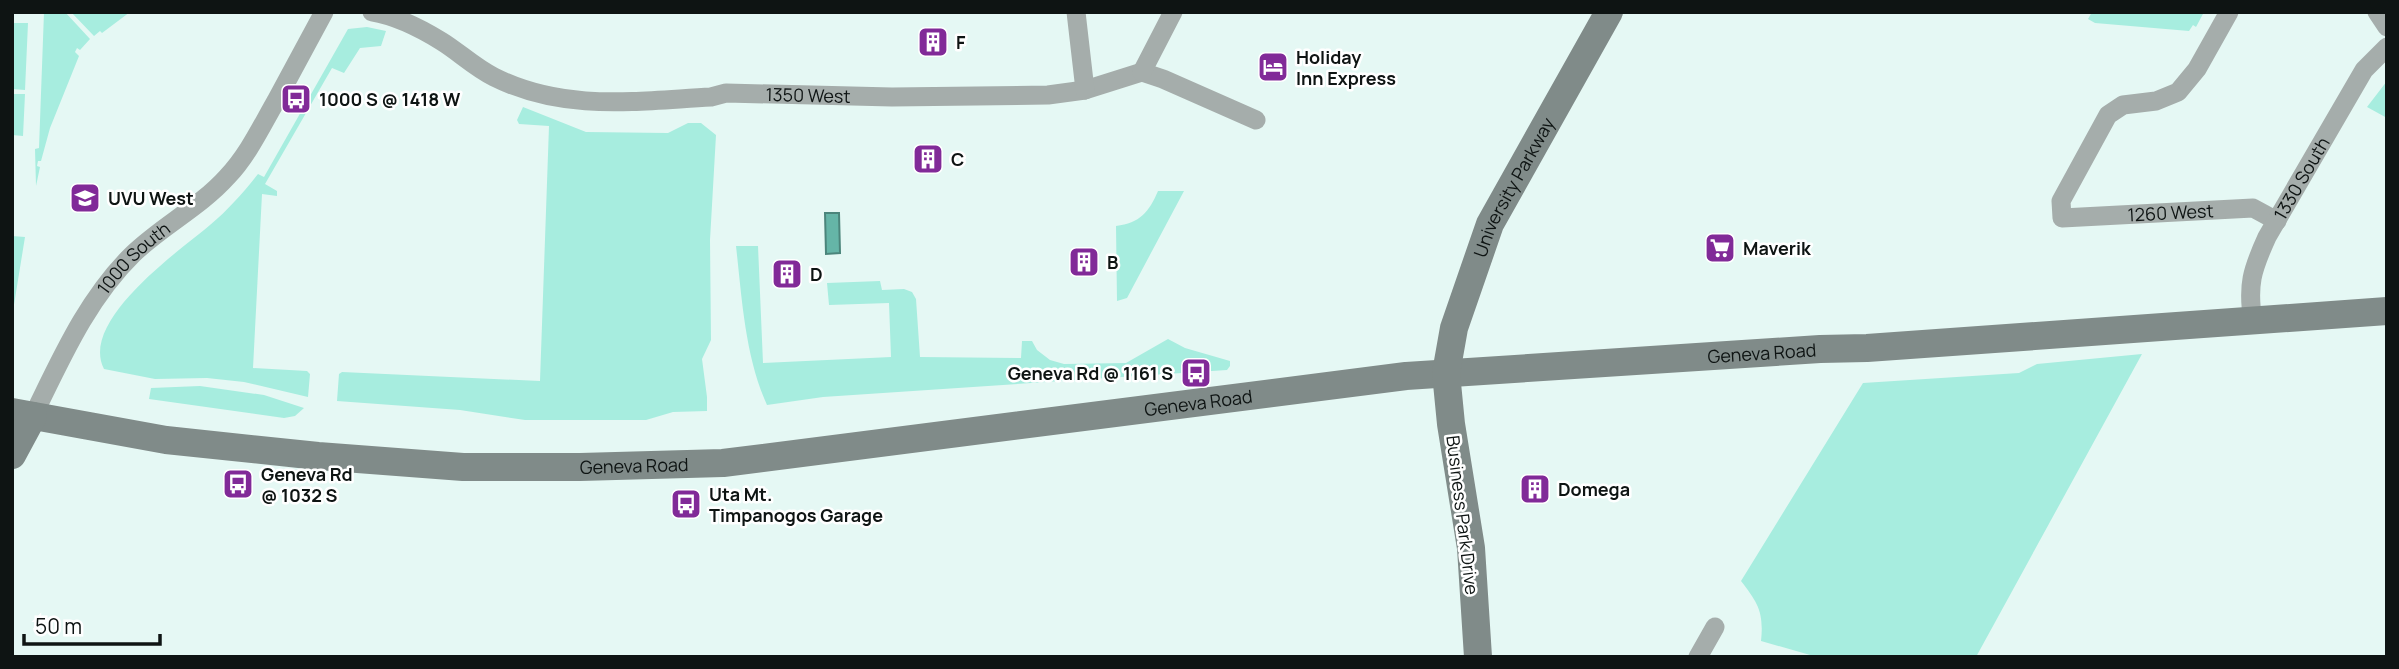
<svg xmlns="http://www.w3.org/2000/svg" width="2399" height="669" viewBox="0 0 2399 669" font-family="Manrope,sans-serif">
<style>
.green{fill:#a7eddf}
.water{fill:#65b5a7;stroke:#4b857b;stroke-width:2}
.lines{fill:none;stroke-linecap:round;stroke-linejoin:round}
.street{stroke:#a5adab;stroke-width:19}
.secondary{stroke:#808b89;stroke-width:28}
.labels{text-anchor:middle;dominant-baseline:central;stroke-width:5;stroke-linejoin:round;paint-order:stroke}
.poi-label{font-size:18px;font-weight:bold;fill:#0e1413;stroke:#fff;text-anchor:start}
.street-label{font-size:18px;fill:#0e1413;stroke:#fff}
</style>
<rect width="100%" height="100%" fill="#e5f8f4"/>
<path class="green" d="M44 12H65L90 39 80 50 77 48 75 52 79 56 50 128 41 161H38L37 166 40 167 36 186 35 149 39 148Z
M71 12H130L102 33 100 31 94 36Z
M2092 12H2204L2196 27 2193 25 2189 31 2095 23 2088 19Z
M12 23H28L25 90 12 89Z
M367 27 386 31 381 46 360 48 344 73 332 68 265 184 277 191V196L262 194 253 368 307 371 310 374 308 397 244 382 207 378 155 379 104 369C79 321 179 251 210 225 228 210 243 193 258 174L264 177 348 29Z
M2387 81V118L2367 107Z
M12 94H25L23 136 12 135Z
M523 107 586 132 668 133 688 123H701L716 135 710 240 711 340 702 359 707 397V411L673 412 646 420H525L460 410 337 401 339 374 342 372 540 381 549 126 519 124 517 120Z
M1158 191H1184L1127 298 1117 301 1116 226C1140 223 1149 212 1158 191Z
M12 236 25 237 12 317Z
M736 246H758L763 363 891 357 889 303 829 305 827 283 880 281 882 290 904 289 912 292 916 299 920 357 1021 358 1022 341H1032L1037 350 1050 360 1064 364 1126 363 1168 339 1185 348 1230 361V366L1227 370 823 397 767 405C745 356 742 299 736 246Z
M2142 354 1976 657H1817L1761 641C1764 612 1758 603 1741 581L1863 383 2019 373 2037 364Z
M200 386 264 395 304 408 295 416 284 418 149 399 151 388Z"/>
<path class="water" d="M825 213H839L840 253 826 254Z"/>
<g class="lines">
<g class="street">
<path id="s1" d="M372 12C396 16 420 28 441 41 459 52 474 67 494 77 564 112 635 101 711 97L726 93 892 97 1048 95 1085 90 1142 72 1163 79 1256 120"/>
<path d="M1076 12 1085 90"/>
<path id="s2" d="M2229 12 2197 69 2178 92 2156 101 2123 105 2108 115 2061 201 2062 218 2253 208 2277 221"/>
<path d="M2377 12 2387 27"/>
<path d="M1142 72 1173 12"/>
<path id="s3" d="M2253 322C2247 285 2252 270 2267 237L2364 70 2387 47"/>
<path id="s4" d="M33 416C61 359 87 299 133 254 162 226 200 207 227 177 248 155 261 127 276 101 292 71 308 42 324 12"/>
<path d="M1698 657 1715 627"/>
</g>
<g class="secondary">
<path id="s5" d="M12 412 166 440 318 456 463 467H580L723 463 1406 376 1820 349 1867 348 2387 311"/>
<path d="M12 455 33 416"/>
<path id="s6" d="M1478 657 1471 548 1451 424 1446 373 1454 328 1490 224 1609 12"/>
</g>
</g>
<defs>
<g id="building-square" transform="scale(1.575)"><rect x="-9" y="-9" width="18" height="18" rx="4" fill="#812a98" stroke="#fff"/><path d="M-4-6H4V6H1V3H-1V6H-4ZM-2.5-4.3h1.7v1.8h-1.7ZM.8-4.3h1.7v1.8H.8ZM-2.5-1h1.7V.8h-1.7ZM.8-1h1.7V.8H.8Z" fill="#fff"/></g>
<g id="hotel-square" transform="scale(1.575)"><rect x="-9" y="-9" width="18" height="18" rx="4" fill="#812a98" stroke="#fff"/><path d="M-6-4.5h1.5V1H6V5H4.5V3h-9V5H-6ZM-4 0a1.8 1.8 0 1 1 3.6 0ZM.5 0V-2.5h3Q6-2.5 6 0Z" fill="#fff"/></g>
<g id="bus-square" transform="scale(1.575)"><rect x="-9" y="-9" width="18" height="18" rx="4" fill="#812a98" stroke="#fff"/><path d="M-5-6H5V4H4V6H2V4H-2V6H-4V4H-5ZM-3.5-4V0h7V-4ZM-3.5 1.2v1.5H-2V1.2ZM2 1.2v1.5H3.5V1.2Z" fill="#fff"/></g>
<g id="university-square" transform="scale(1.575)"><rect x="-9" y="-9" width="18" height="18" rx="4" fill="#812a98" stroke="#fff"/><path d="M0-5L7-2L0 1L-7-2ZM-4 1L0 2.5L4 1V4Q0 6-4 4Z" fill="#fff"/></g>
<g id="supermarket-square" transform="scale(1.575)"><rect x="-9" y="-9" width="18" height="18" rx="4" fill="#812a98" stroke="#fff"/><path d="M-6-5.5h2.5l.6 2H6L4.5 2H-2.5L-4.4-4H-6ZM-1.5 3.2a1.3 1.3 0 1 0 .1 0ZM3 3.2a1.3 1.3 0 1 0 .1 0Z" fill="#fff"/></g>
</defs>
<g fill-rule="evenodd">
<use href="#building-square" x="933" y="42"/>
<use href="#hotel-square" x="1273" y="67"/>
<use href="#bus-square" x="296" y="99"/>
<use href="#building-square" x="928" y="159"/>
<use href="#university-square" x="85" y="198"/>
<use href="#supermarket-square" x="1720" y="248"/>
<use href="#building-square" x="1084" y="262"/>
<use href="#building-square" x="787" y="274"/>
<use href="#bus-square" x="1196" y="373"/>
<use href="#bus-square" x="238" y="484"/>
<use href="#building-square" x="1535" y="489"/>
<use href="#bus-square" x="686" y="504"/>
</g>
<g class="labels">
<g class="poi-label">
<text x="956" y="42">F</text>
<text x="1296" y="57">Holiday<tspan x="1296" dy="21">Inn Express</tspan></text>
<text x="319" y="99">1000 S @ 1418 W</text>
<text x="951" y="159">C</text>
<text x="108" y="198">UVU West</text>
<text x="1743" y="248">Maverik</text>
<text x="1107" y="262">B</text>
<text x="810" y="274">D</text>
<text x="1173" y="373" text-anchor="end">Geneva Rd @ 1161 S</text>
<text x="261" y="474">Geneva Rd<tspan x="261" dy="21">@ 1032 S</tspan></text>
<text x="1558" y="489">Domega</text>
<text x="709" y="494">Uta Mt.<tspan x="709" dy="21">Timpanogos Garage</tspan></text>
</g>
<g class="street-label">
<text stroke="none"><textPath href="#s1" startOffset="458">1350 West</textPath></text>
<text stroke="none"><textPath href="#s3" startOffset="156">1330 South</textPath></text>
<text stroke="none"><textPath href="#s6" startOffset="485">University Parkway</textPath></text>
<text stroke="none"><textPath href="#s2" startOffset="394">1260 West</textPath></text>
<text stroke="none"><textPath href="#s4" startOffset="189">1000 South</textPath></text>
<text stroke="none"><textPath href="#s5" startOffset="1760">Geneva Road</textPath></text>
<text stroke="none"><textPath href="#s5" startOffset="1194">Geneva Road</textPath></text>
<text stroke="none"><textPath href="#s5" startOffset="626">Geneva Road</textPath></text>
<text transform="translate(1463 515) rotate(83)">Business Park Drive</text>
</g>
</g>
<rect width="2399" height="669" fill="none" stroke="#0e1413" stroke-width="28"/>
<path d="M24 634v10h136v-10" fill="none" stroke="#0e1413" stroke-width="3.5"/>
<text x="35" y="634" font-size="21" fill="#0e1413" stroke="#ffffff" stroke-width="5" paint-order="stroke">50 m</text>
</svg>
